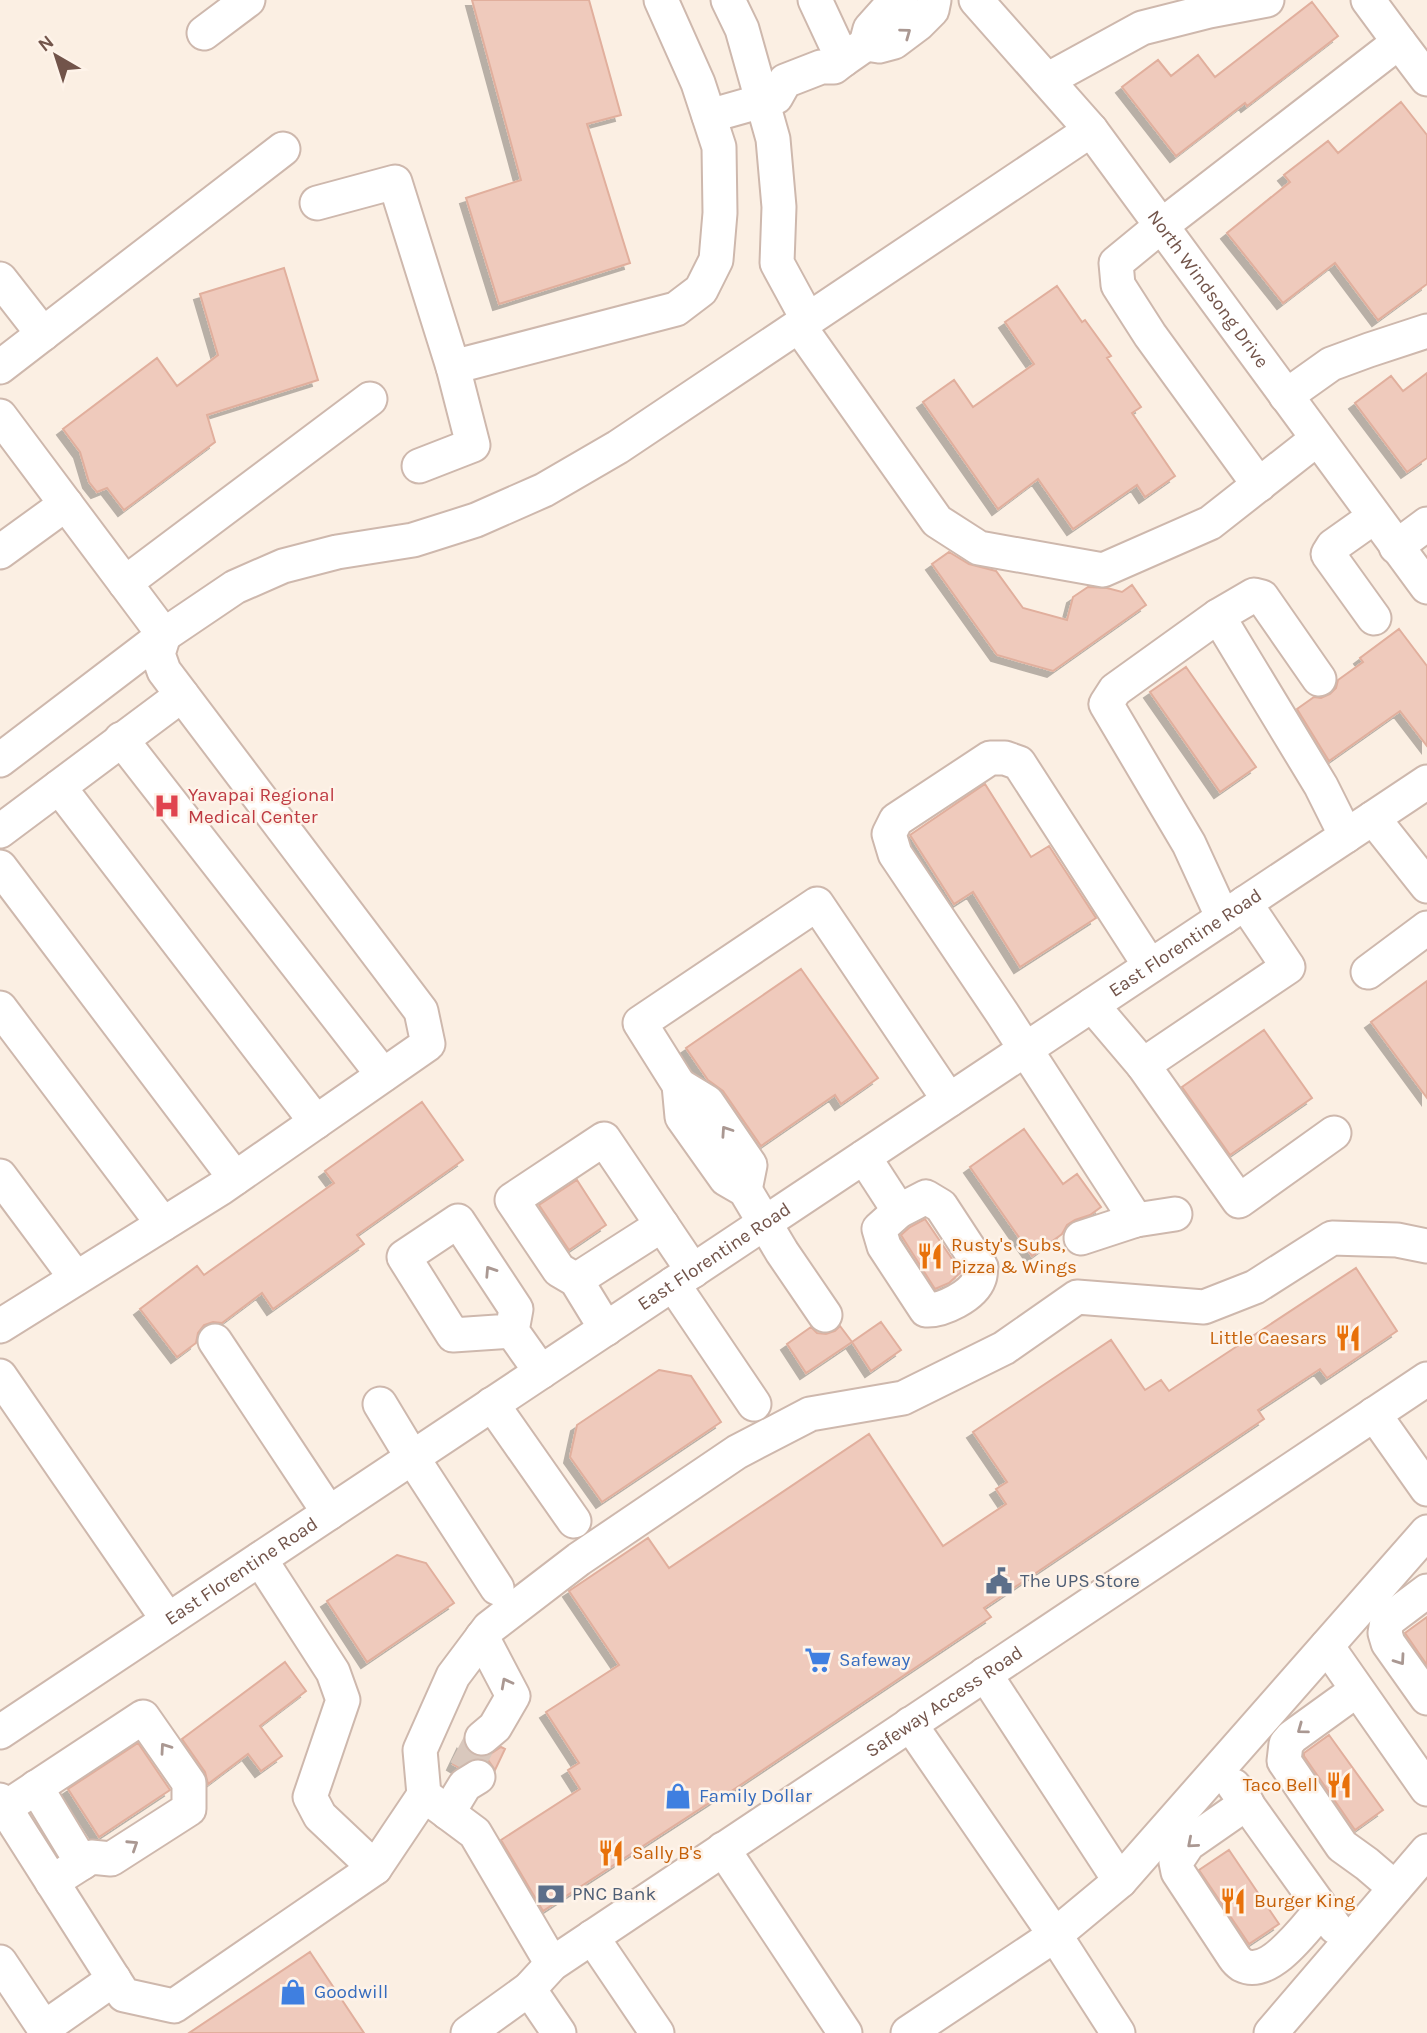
<svg xmlns="http://www.w3.org/2000/svg" width="1427" height="2033" viewBox="0 0 1427 2033" font-family="Karla,sans-serif">
<style>
.building{fill:#efcabc;stroke:#e1af9d;stroke-width:2;filter:url(#shadow)}
.lines{fill:none;stroke-linecap:round;stroke-linejoin:round}
.minor-tunnel{stroke:#d9c8bd;stroke-width:33;stroke-dasharray:33 17;stroke-linecap:butt}
.minor-casing{stroke:#ceb8ad;stroke-width:37}
.minor{stroke:#fff;stroke-width:33}
.oneway{stroke:#aa9892}
.labels{text-anchor:middle;dominant-baseline:central;stroke-width:5;stroke-linejoin:round;paint-order:stroke}
.street-label{font-size:19px;fill:#72544a;stroke:#fef3e9}
.health-label{font-size:19px;fill:#be3a42;stroke:#fef3e9;text-anchor:start}
.food-label{font-size:19px;fill:#c56008;stroke:#fef3e9;text-anchor:start}
.service-label{font-size:19px;fill:#4e5e75;stroke:#fef3e9;text-anchor:start}
.shop-label{font-size:19px;fill:#366cbe;stroke:#fef3e9;text-anchor:start}
</style>
<defs>
<filter id="shadow"><feDropShadow dx="-6" dy="6" stdDeviation="0" flood-color="#0004"/></filter>
</defs>
<rect width="100%" height="100%" fill="#fbefe3"/>
<path class="building" d="M472 0H589L621 115 587 124 630 263 499 304 466 198 521 180Z
M1312 2 1338 36 1247 106 1245 103 1176 156 1122 87 1158 60 1171 76 1198 55 1215 77Z
M1401 102 1427 135V284L1378 320 1335 263 1283 303 1227 233 1290 182 1284 175 1328 141 1338 153Z
M284 268 318 380 207 415 215 442 124 510 107 488 97 492 89 482 80 452 63 429 157 358 177 386 218 355 200 294Z
M1057 286 1082 322 1085 320 1111 356 1107 358 1141 407 1132 413 1175 476 1145 497 1137 485 1073 529 1038 479 998 509 923 402 954 380 973 407 1034 364 1005 322Z
M1427 373V458L1407 472 1355 403 1391 376 1403 391Z
M949 552 969 564 996 571 1023 608 1067 620 1073 597 1088 587 1107 588 1122 592 1132 585 1146 605 1053 671 997 655 932 564Z
M1399 629 1427 666V746L1400 711 1329 761 1297 709 1314 697 1321 698 1330 694 1336 688 1338 680 1363 662 1360 658Z
M1186 667 1256 767 1220 792 1150 692Z
M985 784 1031 857 1049 846 1096 918 1020 967 973 892 954 904 910 835Z
M801 969 878 1078 841 1104 835 1095 761 1146 723 1091 708 1080 686 1048Z
M1427 981V1098L1371 1022Z
M1264 1030 1312 1098 1230 1155 1182 1087Z
M422 1102 463 1160 357 1235 364 1244 273 1309 262 1293 222 1323 213 1322 204 1325 198 1333 196 1343 177 1357 140 1309 197 1266 204 1275 334 1183 325 1171Z
M1024 1129 1063 1184 1077 1174 1101 1207 1090 1215 1075 1220 1067 1225 1062 1234 1032 1256 970 1167Z
M577 1180 606 1225 569 1250 539 1205Z
M925 1219 961 1272 949 1283 935 1289 901 1235 910 1227Z
M1356 1268 1397 1331 1327 1378 1320 1369 1258 1410 1264 1419 984 1608 991 1617 724 1796 723 1794 543 1911 501 1840 580 1789 568 1770 579 1763 546 1712 619 1665 569 1591 648 1538 669 1568 869 1434 943 1546 1006 1504 996 1489 1007 1482 973 1432 1111 1340 1145 1390 1161 1380 1169 1391Z
M881 1322 901 1350 871 1371 852 1342Z
M840 1326 852 1342 806 1373 787 1344 811 1327 817 1333 826 1334 835 1331Z
M659 1370 691 1376 721 1422 602 1502 570 1457 577 1425Z
M397 1555 426 1563 454 1603 367 1662 327 1601Z
M1427 1617V1665L1405 1633Z
M285 1662 306 1691 260 1726 282 1756 261 1771 248 1754 208 1784 205 1772 182 1739Z
M1329 1735 1383 1810 1355 1830 1304 1756V1753Z
M138 1743 170 1790 99 1837 68 1789Z
M463 1743 468 1751 476 1756 486 1757 501 1747 505 1749 495 1770 488 1760 478 1758 469 1760 458 1767 453 1764Z
M1229 1850 1279 1924 1249 1944 1199 1870Z
M310 1952 364 2033H189Z"/>
<g class="lines">
<path class="minor-tunnel" d="M465 1770 482 1738"/>
<g class="minor-casing">
<g id="minor">
<path d="M728 0 742 29 773 139 779 207 777 263 808 320"/>
<path d="M815 0 843 60 866 44 870 29 887 10 901 0"/>
<path id="s1" d="M976 0 1091 130 1427 587"/>
<path d="M1368 0 1399 42"/>
<path d="M204 33 248 0"/>
<path d="M866 44 879 46 894 42 918 24 932 10 934 0"/>
<path d="M1047 80 1142 28 1209 11 1267 0"/>
<path d="M709 116 776 97 785 81 821 67H834L843 60"/>
<path d="M317 203 395 182 453 367 676 309 701 290 716 260 720 213 719 147 698 83 661 0"/>
<path d="M0 279 43 334"/>
<path d="M799 326 937 521 979 548 1103 570 1210 523 1317 439"/>
<path d="M0 367 283 149"/>
<path d="M1286 396 1331 364 1369 350 1427 331"/>
<path d="M0 416 164 635 158 654 164 671 421 1011 428 1044 221 1188 0 1326"/>
<path d="M419 466 473 445 453 367"/>
<path d="M1259 485 1150 335 1118 285 1116 263 1161 226 1399 42 1427 79"/>
<path d="M1396 547 1427 524"/>
<path d="M0 552 66 504"/>
<path d="M125 583 370 399"/>
<path d="M1218 616 1115 690 1106 704 1189 844 1223 918"/>
<path d="M1374 618 1328 554 1333 546 1374 517"/>
<path d="M1319 679 1262 597 1254 595 1218 616 1321 786 1346 836"/>
<path d="M121 739 383 1075"/>
<path d="M0 760 164 635 235 587 283 566 337 552 413 540 476 520 544 490 618 447 1091 130"/>
<path d="M59 787 316 1122"/>
<path d="M1373 818 1427 886"/>
<path d="M0 831 182 695"/>
<path d="M0 867 235 1178"/>
<path d="M1368 972 1427 928"/>
<path d="M1092 1005 1143 1065 1288 967 1245 903"/>
<path d="M0 1008 163 1224"/>
<path d="M1143 1065 1239 1201 1334 1133"/>
<path d="M679 1085 707 1102 750 1165 745 1190"/>
<path d="M864 1157 899 1211"/>
<path d="M0 1176 76 1278"/>
<path d="M926 1197 941 1206 981 1267C980 1271 981 1275 979 1279 973 1296 942 1311 926 1310L884 1246 879 1229 899 1211Z"/>
<path d="M1136 1220 1002 1013 895 854 889 834 896 820 990 758H1005L1019 763 1150 966"/>
<path d="M1081 1238 1136 1220 1175 1214"/>
<path d="M576 1280 662 1225"/>
<path d="M673 1284 754 1404"/>
<path d="M825 1315 782 1252 745 1190 726 1179 682 1117 679 1085 640 1023 817 904 949 1100"/>
<path d="M606 1329 576 1280 559 1270 512 1200 604 1139 693 1271"/>
<path d="M512 1331 453 1335 404 1257 458 1221 516 1309 512 1331 541 1372"/>
<path d="M215 1341 329 1513"/>
<path d="M0 1376 168 1620"/>
<path d="M380 1404 412 1457 497 1588"/>
<path d="M492 1404 574 1521"/>
<path d="M1374 1414 1427 1489"/>
<path d="M260 1559 333 1672 343 1700 310 1797 320 1816 375 1868"/>
<path d="M1427 1591 1387 1621 1385 1633 1388 1643 1427 1698"/>
<path d="M482 1637 513 1696 495 1727 482 1738"/>
<path d="M1327 1646 1427 1789"/>
<path d="M985 1674 1120 1881"/>
<path d="M1357 1690 1292 1737 1286 1744 1284 1761 1342 1846 1367 1864 1395 1888"/>
<path d="M910 1724 1055 1935 1118 2033"/>
<path id="s2" d="M0 1732 1427 782"/>
<path d="M1234 1786 1335 1927"/>
<path d="M36 1787 82 1863"/>
<path d="M0 1800 124 1995 174 2006 375 1868 424 1795"/>
<path d="M1247 1803 1188 1844 1176 1862 1178 1872 1234 1957C1236 1960 1239 1963 1242 1965 1270 1979 1306 1927 1322 1909"/>
<path d="M5 1808 143 1717 189 1783V1809L111 1859 91 1857 52 1882"/>
<path d="M448 1813 465 1785 478 1777"/>
<path d="M723 1849 845 2033"/>
<path d="M592 1937 657 2033"/>
<path d="M0 1962 44 2028 114 1979"/>
<path d="M552 1964 475 1833 424 1795 420 1750 453 1676 489 1628 579 1559 737 1452 810 1414 903 1398 1004 1348 1077 1297 1204 1307 1255 1287 1332 1238 1397 1240 1427 1246"/>
<path d="M529 1989 559 2033"/>
<path id="s3" d="M468 2033 529 1989 552 1964 1427 1379"/>
<path d="M908 2033 1055 1935 1120 1881 1427 1532"/>
<path d="M1271 2033 1427 1851"/>
</g>
</g>
<use href="#minor" class="minor"/>
</g>
<defs><path id="oneway-chevron" d="M-2-3.5L2.5 0L-2 3.5" fill="none" stroke-width="1.6" stroke-linecap="round" stroke-linejoin="round" transform="scale(1.75)"/></defs>
<g class="oneway">
<use href="#oneway-chevron" transform="translate(906 33) rotate(-36)"/>
<use href="#oneway-chevron" transform="translate(726 1131) rotate(-124)"/>
<use href="#oneway-chevron" transform="translate(490 1271) rotate(-123)"/>
<use href="#oneway-chevron" transform="translate(1400 1660) rotate(55)"/>
<use href="#oneway-chevron" transform="translate(506 1683) rotate(-118)"/>
<use href="#oneway-chevron" transform="translate(1302 1729) rotate(144)"/>
<use href="#oneway-chevron" transform="translate(165 1748) rotate(-125)"/>
<use href="#oneway-chevron" transform="translate(1192 1843) rotate(139)"/>
<use href="#oneway-chevron" transform="translate(133 1845) rotate(-33)"/>
</g>
<defs>
<g id="hospital-bare" transform="scale(2.1)"><path d="M-5-5h3v3.5h4V-5h3V5h-3V1.5h-4V5h-3Z" fill="#e0444e" stroke="#fef3e9" stroke-width="2.5" paint-order="stroke"/></g>
<g id="restaurant-bare" transform="scale(2.1)"><path d="M-5-6h1v4h1v-4h1v4h1v-4h1v5L-1.5 .5V6h-2V.5L-5-1ZM5-6V6H3V1.5H1.5Q1.5-4 5-6Z" fill="#e8710a" stroke="#fef3e9" stroke-width="2.5" paint-order="stroke"/></g>
<g id="civic-bare" transform="scale(2.1)"><path d="M-.6-6.5H3V-4.5H.6V-3L4-1V1h2V6H-6V1h2V-1L-.6-3ZM-1.2 2.5V6h2.4V2.5Z" fill="#5c6f8a" stroke="#fef3e9" stroke-width="2.5" paint-order="stroke"/></g>
<g id="supermarket-bare" transform="scale(2.1)"><path d="M-6-5.5h2.5l.6 2H6L4.5 2H-2.5L-4.4-4H-6ZM-1.5 3.2a1.3 1.3 0 1 0 .1 0ZM3 3.2a1.3 1.3 0 1 0 .1 0Z" fill="#3f7fe0" stroke="#fef3e9" stroke-width="2.5" paint-order="stroke"/></g>
<g id="shop-bare" transform="scale(2.1)"><path d="M-5-2.5h2.3a2.7 3.5 0 0 1 5.4 0H5L5.5 6h-11ZM-1.5-2.5h3a1.5 2.3 0 0 0-3 0Z" fill="#3f7fe0" stroke="#fef3e9" stroke-width="2.5" paint-order="stroke"/></g>
<g id="bank-bare" transform="scale(2.1)"><path d="M-6-4H6V4H-6ZM0-2.3a2.3 2.3 0 1 0 0 4.6a2.3 2.3 0 1 0 0-4.6Z" fill="#5c6f8a" stroke="#fef3e9" stroke-width="2.5" paint-order="stroke"/></g>
</defs>
<g fill-rule="evenodd">
<use href="#hospital-bare" x="167" y="806"/>
<use href="#restaurant-bare" x="930" y="1256"/>
<use href="#restaurant-bare" x="1348" y="1338"/>
<use href="#civic-bare" x="999" y="1581"/>
<use href="#supermarket-bare" x="818" y="1660"/>
<use href="#restaurant-bare" x="1339" y="1785"/>
<use href="#shop-bare" x="678" y="1796"/>
<use href="#restaurant-bare" x="611" y="1853"/>
<use href="#bank-bare" x="551" y="1894"/>
<use href="#restaurant-bare" x="1233" y="1901"/>
<use href="#shop-bare" x="293" y="1992"/>
</g>
<g class="labels">
<g class="street-label">
<text stroke="none"><textPath href="#s1" startOffset="371">North Windsong Drive</textPath></text>
<text stroke="none"><textPath href="#s2" startOffset="1424">East Florentine Road</textPath></text>
<text stroke="none"><textPath href="#s2" startOffset="858">East Florentine Road</textPath></text>
<text stroke="none"><textPath href="#s2" startOffset="290">East Florentine Road</textPath></text>
<text stroke="none"><textPath href="#s3" startOffset="581">Safeway Access Road</textPath></text>
</g>
<g class="health-label">
<text x="188" y="795">Yavapai Regional<tspan x="188" dy="22">Medical Center</tspan></text>
</g>
<g class="food-label">
<text x="951" y="1245">Rusty's Subs,<tspan x="951" dy="22">Pizza &amp; Wings</tspan></text>
<text x="1327" y="1338" text-anchor="end">Little Caesars</text>
<text x="1318" y="1785" text-anchor="end">Taco Bell</text>
<text x="632" y="1853">Sally B's</text>
<text x="1254" y="1901">Burger King</text>
</g>
<g class="service-label">
<text x="1020" y="1581">The UPS Store</text>
<text x="572" y="1894">PNC Bank</text>
</g>
<g class="shop-label">
<text x="839" y="1660">Safeway</text>
<text x="699" y="1796">Family Dollar</text>
<text x="314" y="1992">Goodwill</text>
</g>
</g>
<g transform="translate(56 56) rotate(321)" stroke="#fef3e9" stroke-width="5" paint-order="stroke">
<path d="M0-5L12 26L0 18L-12 26Z" fill="#72544a"/>
<text y="-10" font-size="19" font-weight="bold" text-anchor="middle" fill="#72544a">N</text>
</g>
</svg>
